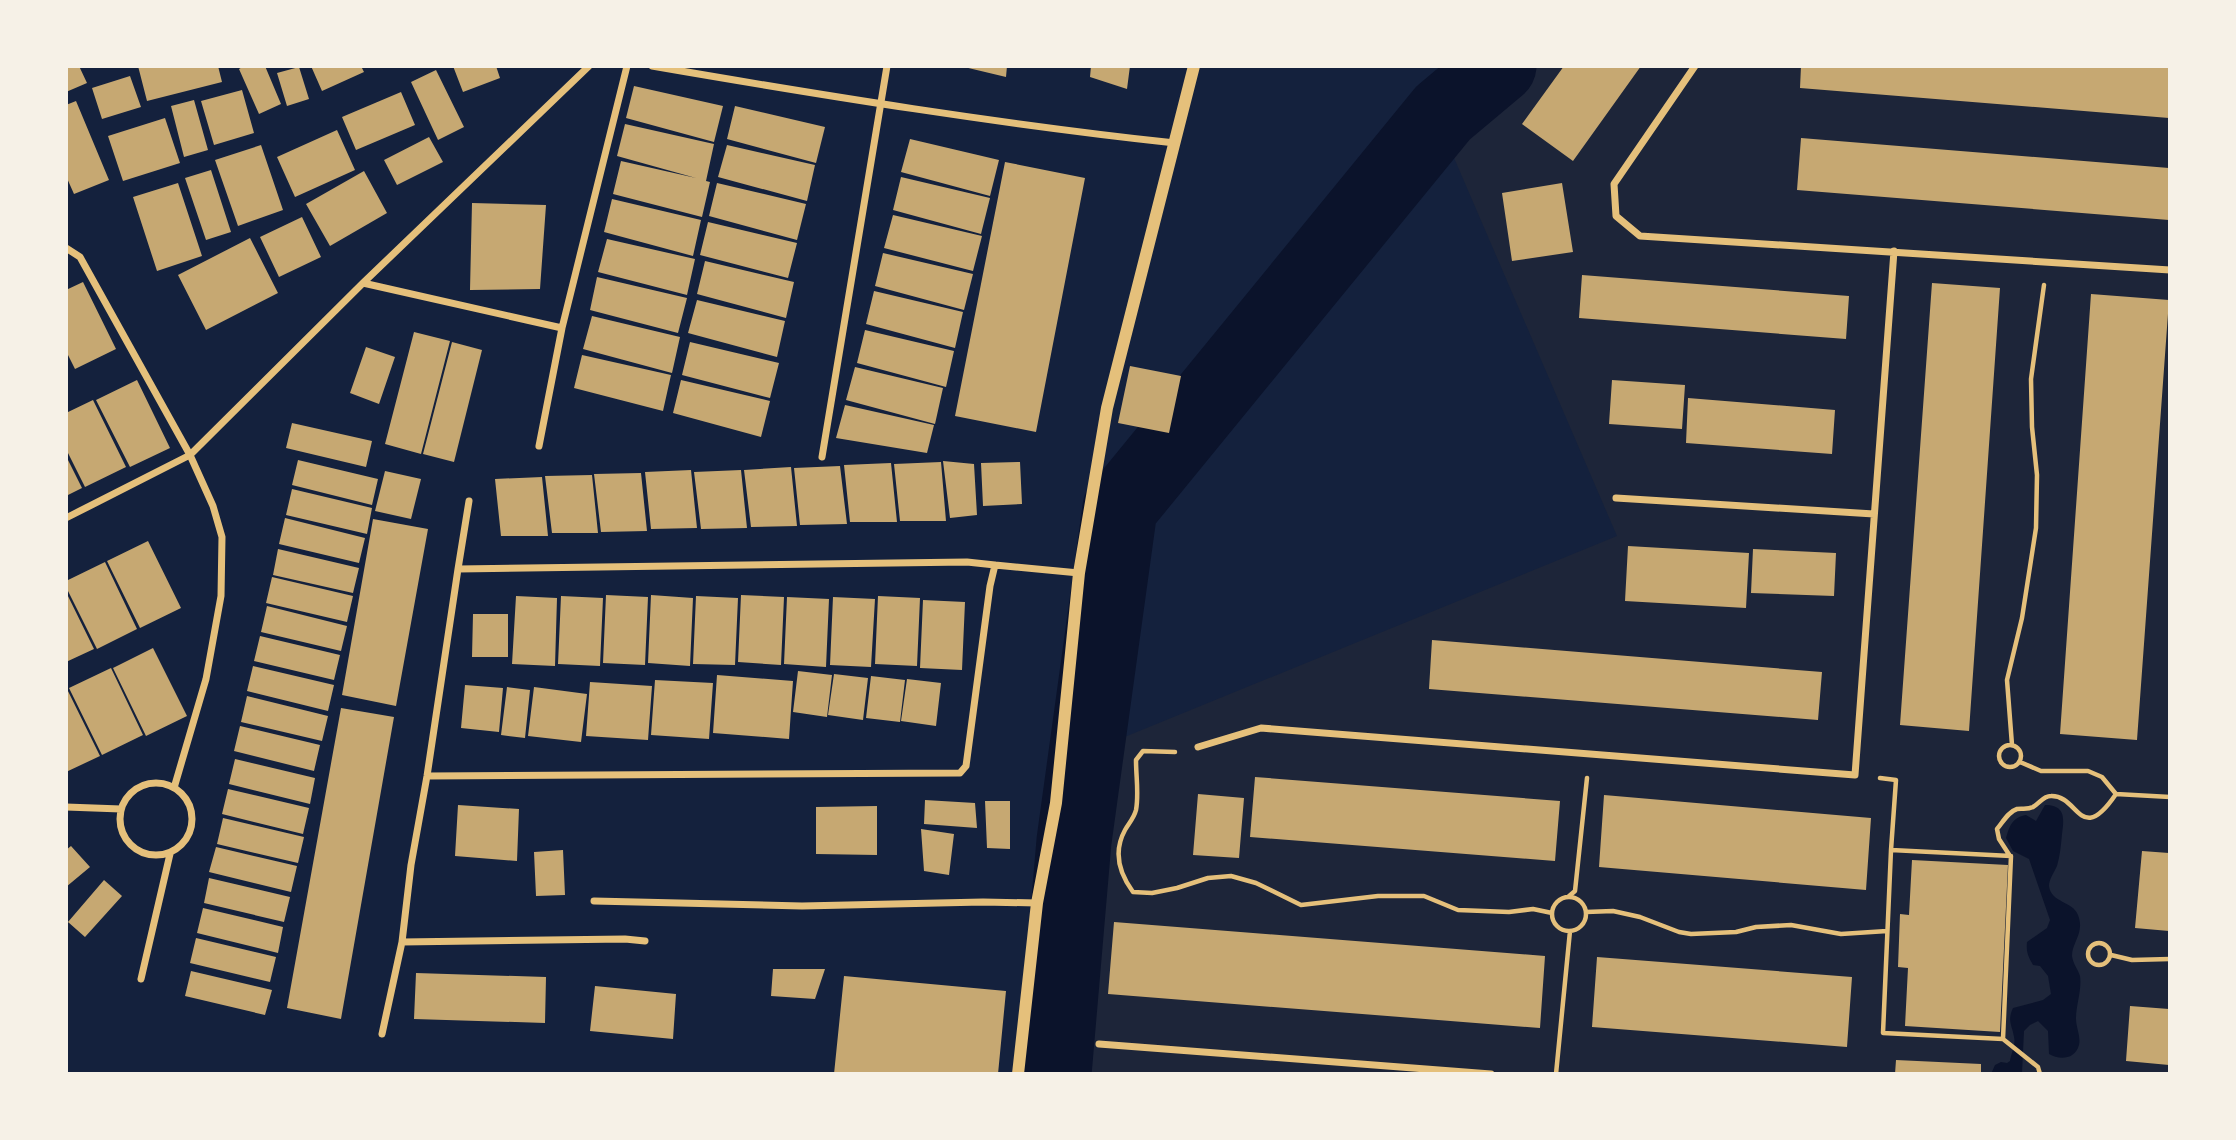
<svg xmlns="http://www.w3.org/2000/svg" width="2236" height="1140" viewBox="0 0 2236 1140" font-family="'Source Sans 3',sans-serif">
<style>
.green{fill:#1d2539}
.water{fill:#0b132b}
.lines{fill:none;stroke-linecap:round;stroke-linejoin:round}
.river{stroke:#0b132b;stroke-width:75}
.building{fill:#c6a872}
.path{stroke:#e5c07b;stroke-width:4.5}
.minor{stroke:#e5c07b;stroke-width:7}
.tertiary{stroke:#e5c07b;stroke-width:12}
</style>
<rect width="100%" height="100%" fill="#14213d"/>
<path class="green" d="M1531 67H2169V1073L1074 1074 1093 900 1105 745 1617 536 1442 130Z"/>
<path class="water" d="M2045 805C2066 805 2064 819 2062 834 2061 845 2060 856 2057 866 2054 873 2049 879 2049 886 2051 903 2073 901 2078 915 2085 933 2072 942 2072 956 2073 964 2078 969 2080 976 2082 990 2076 1005 2076 1019 2076 1027 2081 1037 2079 1045 2075 1060 2059 1060 2049 1054L2048 1031 2038 1021 2030 1025 2024 1031 2022 1073 1991 1074 1995 1065 2001 1062 2007 1063 2010 1061C2011 1054 2016 1044 2014 1037 2012 1025 2007 1021 2013 1008L2043 1000 2051 994 2048 976 2040 966 2033 965C2028 956 2026 952 2027 942L2047 928 2050 920 2029 859 2013 851 2006 838C2010 825 2012 818 2026 815L2036 821Z"/>
<g class="lines">
<path class="river" d="M1054 1074 1074 841 1120 508 1443 113 1499 66"/>
</g>
<path class="building" d="M66 66H79L87 83 66 92Z
M138 66H218L222 82 147 101Z
M244 66H265L281 104 259 114 239 69Z
M311 66H361L364 72 322 91Z
M453 66H496L500 78 463 92Z
M960 66H1007L1006 77Z
M1091 66H1130L1127 89 1090 77Z
M1564 66H1641L1573 161 1522 124Z
M1801 66H2169V118L1800 88Z
M299 67 309 99 287 106 277 73Z
M436 70 464 127 438 140 411 82Z
M130 76 141 107 102 119 92 88Z
M634 86 723 106 714 142 626 118Z
M242 90 254 133 214 145 201 101Z
M401 92 415 125 356 150 342 117Z
M194 100 208 150 184 157 171 106Z
M76 101 109 180 74 194 66 176V105Z
M735 106 825 127 816 163 727 139Z
M165 118 180 163 123 181 108 136Z
M625 124 714 144 706 181 710 182 702 217 613 194 621 161 696 178 617 156Z
M337 130 355 170 295 197 277 157Z
M429 137 443 162 397 185 384 160Z
M1801 138 2169 168V220L1797 190Z
M910 139 999 160 990 196 901 172Z
M261 145 283 210 238 226 215 160Z
M727 145 815 165 807 201 718 177Z
M1005 162 1085 178 1036 432 955 416Z
M211 170 231 232 206 240 185 178Z
M364 171 387 213 330 246 306 204Z
M901 177 990 198 981 234 893 210Z
M178 183 202 256 157 271 133 197Z
M717 183 806 204 797 240 709 216Z
M1562 183 1573 252 1512 261 1502 193Z
M612 199 701 220 693 256 604 232Z
M472 203 546 205 540 289 470 290Z
M893 215 982 236 973 271 884 248Z
M302 217 321 257 279 277 260 237Z
M708 222 797 243 788 278 700 255Z
M250 238 278 293 206 330 178 275Z
M607 239 695 259 687 295 598 272Z
M883 253 973 274 964 310 875 286Z
M705 261 794 282 786 318 697 294Z
M1582 275 1849 296 1846 339 1579 318Z
M597 277 687 298 678 333 590 310Z
M83 282 116 349 75 369 66 351V290Z
M1932 283 2000 288 1969 731 1900 725Z
M874 291 963 312 955 348 866 324Z
M2091 294 2169 300 2137 740 2060 734Z
M697 300 785 321 777 357 688 333Z
M592 316 680 337 672 373 583 349Z
M865 330 954 351 946 387 857 363Z
M414 332 450 341 421 454 385 444Z
M452 342 482 350 454 462 423 454Z
M690 342 779 363 770 398 682 375Z
M366 347 395 357 379 404 350 393Z
M582 355 671 375 663 411 574 388Z
M1130 366 1181 376 1169 433 1118 423Z
M855 367 943 388 935 424 846 400Z
M137 380 170 448 130 467 96 400Z
M681 380 770 401 761 437 673 413Z
M1612 380 1685 385 1682 429 1609 424Z
M1688 398 1835 410 1832 454 1686 443Z
M93 400 126 467 85 487 66 449V413Z
M845 405 934 425 927 453 836 438Z
M292 423 372 441 366 467 286 448Z
M66 456 82 488 66 496Z
M298 460 378 479 372 505 292 485Z
M943 461 974 464 977 515 950 518Z
M941 462 946 521H900L894 464Z
M1020 462 1022 504 983 506 981 463Z
M891 463 897 522H850L844 465Z
M840 466 847 524 800 525 794 468Z
M791 467 797 526 751 527 744 470Z
M691 470 697 528 651 529 645 472Z
M741 470 747 528 701 529 694 472Z
M385 471 421 479 411 519 375 511Z
M641 473 647 531 601 532 594 474Z
M592 475 598 533H552L545 476Z
M542 477 548 536H501L495 479Z
M292 489 372 508 367 534 286 515Z
M285 518 365 538 359 563 279 544Z
M373 519 428 529 396 706 342 695Z
M148 541 181 608 140 628 107 561Z
M1628 546 1749 553 1746 608 1625 601Z
M278 549 359 568 353 593 273 575Z
M1753 549 1836 553 1834 596 1751 593Z
M105 562 137 629 97 649 66 587V581Z
M272 577 353 596 347 622 266 603Z
M66 592 94 649 66 662Z
M606 595 648 597 645 665 603 663Z
M651 595 693 598 690 666 648 663Z
M741 595 784 597 781 665 738 662Z
M516 596 557 598 555 666 512 664Z
M561 596 603 598 600 666 558 664Z
M696 596 738 598 735 665 693 664Z
M878 596 920 598 917 666 875 664Z
M787 597 829 599 826 667 784 664Z
M833 597 875 599 871 667 830 665Z
M923 600 965 602 962 670 920 668Z
M267 606 347 626 341 651 261 632Z
M473 614H508V657H472Z
M260 636 340 655 334 680 254 661Z
M1432 640 1822 672 1818 720 1429 689Z
M153 648 187 716 146 736 113 668Z
M253 666 334 685 328 711 247 691Z
M111 668 143 735 102 755 69 688Z
M798 671 832 675 827 717 793 712Z
M834 674 868 678 863 720 828 715Z
M717 675 793 681 789 739 713 733Z
M871 676 905 680 900 722 866 718Z
M907 679 941 683 936 726 901 721Z
M655 680 713 683 709 739 651 735Z
M590 682 652 686 648 740 586 736Z
M465 685 503 688 499 732 461 728Z
M66 687 100 756 66 772Z
M507 687 530 690 525 738 501 735Z
M534 687 587 694 581 742 528 736Z
M247 696 328 716 322 741 241 722Z
M341 708 394 717 341 1019 287 1008Z
M240 726 320 745 314 771 234 751Z
M235 759 315 778 310 804 229 784Z
M1255 777 1560 801 1555 861 1250 837Z
M228 789 309 808 303 834 222 814Z
M1198 794 1244 798 1239 858 1193 855Z
M1604 795 1871 818 1866 890 1599 867Z
M925 800 975 803 977 828 924 824Z
M985 801H1010V849L987 848Z
M458 805 519 809 517 861 455 856Z
M877 806V855L816 854V807Z
M223 818 304 837 298 863 217 844Z
M921 829 954 834 949 875 924 871Z
M71 846 90 867 66 887V850Z
M216 847 297 866 291 892 209 872Z
M563 850 565 895 536 896 534 852Z
M2142 851 2169 853V931L2135 928Z
M1912 860 2008 865 2000 1032 1905 1026 1908 968 1898 967 1900 914 1909 915Z
M209 878 290 897 284 922 204 903Z
M104 880 122 896 85 937 68 922Z
M203 908 283 927 278 953 197 933Z
M1114 922 1545 956 1540 1028 1108 994Z
M196 938 276 957 270 982 190 963Z
M1597 957 1852 977 1847 1047 1592 1027Z
M773 969H825L815 999 771 996Z
M191 971 272 990 265 1015 185 996Z
M416 973 546 977 545 1023 414 1019Z
M844 976 1006 991 998 1074H834Z
M595 986 676 994 673 1039 590 1031Z
M2130 1006 2169 1009V1065L2126 1061Z
M1896 1060 1981 1064V1074H1895Z"/>
<g class="lines">
<path class="path" d="M1999 756a11 11 0 1 1 22 0a11 11 0 1 1-22 0Z
M2012 745 2007 680 2022 618 2036 528 2037 475 2032 427 2031 379 2044 285
M1175 752 1143 751 1136 760C1136 777 1139 794 1136 810 1134 818 1129 823 1125 830 1113 852 1119 873 1133 892L1152 893 1177 888 1208 878 1231 876 1256 883 1301 905 1378 896H1424L1458 910 1509 912 1533 909 1552 913
M2020 762 2041 771H2088L2102 777 2116 794
M1880 778 1896 780 1891 850
M2010 856 1999 839 1997 829C2003 822 2008 812 2017 809 2022 808 2027 810 2033 807 2040 803 2043 796 2051 796 2079 795 2080 847 2116 794L2170 797
M1568 897 1575 891 1587 778
M1552 914a17 17 0 1 1 34 0a17 17 0 1 1-34 0Z
M1586 912 1613 911 1640 917 1679 932 1691 934 1736 932 1756 927 1791 925 1841 934 1887 931
M2088 954a11 11 0 1 1 22 0a11 11 0 1 1-22 0Z
M2111 955 2132 960 2170 959
M2003 1039 2011 856 1891 850 1883 1033 2003 1039 2038 1067 2040 1074
M1556 1074 1570 931"/>
<path class="minor" d="M652 66C826 96 1000 124 1175 143
M1695 66 1614 184 1616 216 1640 236 2170 270
M66 248 80 257 190 455 213 506 222 537 221 596 206 679 174 788
M363 283 562 328
M539 446 562 328 627 66
M822 457 887 66
M1616 498 1874 514
M66 518 190 455 363 283 589 66
M995 565 1079 573
M458 569 469 501
M1198 747 1261 728 1855 775 1894 251
M427 776 960 773 966 766 990 586 995 565 967 562 458 569 427 776 411 865 402 942 625 939 645 941
M120 819a36 36 0 1 1 72 0a36 36 0 1 1-72 0Z
M66 807 121 809
M594 901 802 906 983 902 1037 903
M141 979 170 854
M382 1034 402 942
M1099 1044 1491 1074"/>
<path class="tertiary" d="M1018 1074 1037 903 1056 803 1079 573 1107 408 1194 66"/>
</g>
<rect width="2236" height="1140" fill="none" stroke="#f6f1e7" stroke-width="136"/>
</svg>
